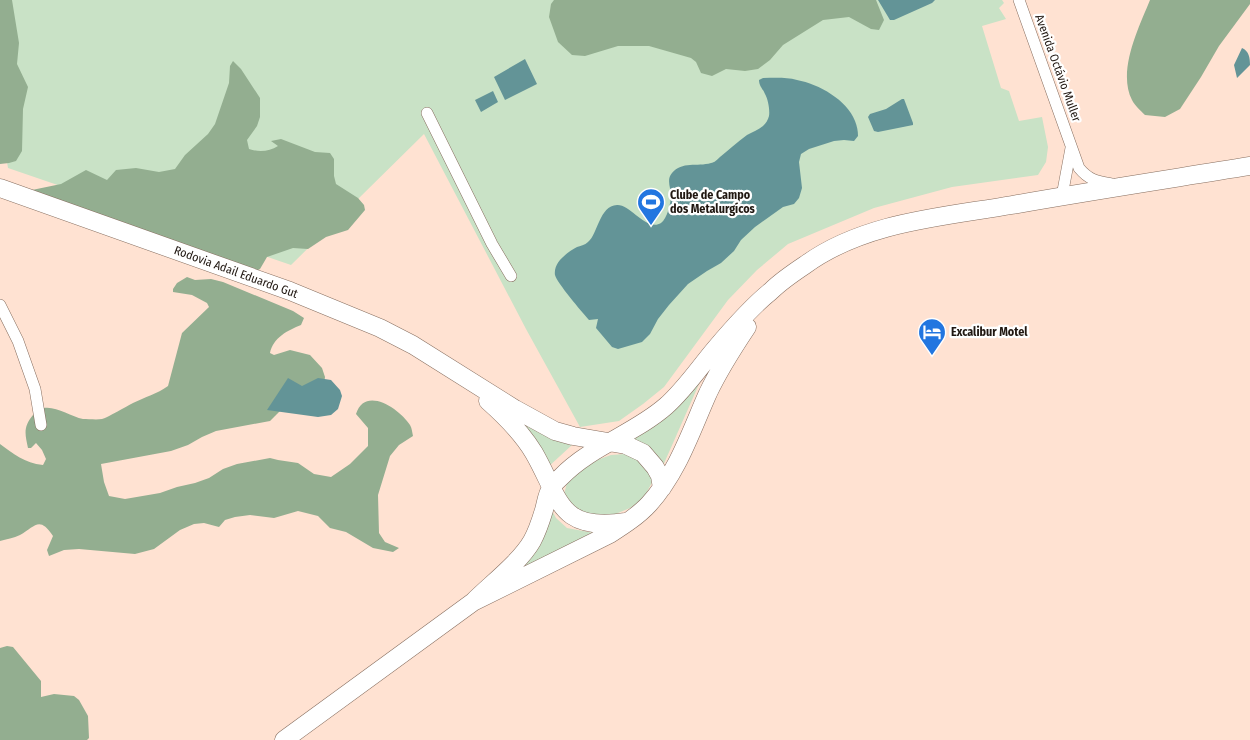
<svg xmlns="http://www.w3.org/2000/svg" width="1250" height="740" viewBox="0 0 1250 740" font-family="'Fira Sans Condensed',sans-serif">
<style>
.green{fill:#c9e2c6}
.forest{fill:#93ae90}
.water{fill:#639497}
.lines{fill:none;stroke-linecap:round;stroke-linejoin:round}
.street-casing{stroke:#876e5f;stroke-width:12}
.primary-casing{stroke:#876e5f;stroke-width:19}
.street{stroke:#fff;stroke-width:11}
.primary{stroke:#fff;stroke-width:18}
.labels{text-anchor:middle;dominant-baseline:central;stroke-width:4.5;stroke-linejoin:round;paint-order:stroke}
.street-label{font-size:12px;fill:#201711;stroke:#fff}
.poi-label{font-size:12px;font-weight:bold;fill:#201711;stroke:#fff;text-anchor:start}
</style>
<rect width="100%" height="100%" fill="#ffe2d2"/>
<path class="green" d="M0 0H1002L1004 3 999 8 1006 19 982 26 1001 88 1009 91 1019 121 1042 117 1048 147 1046 162 1038 175 952 187 874 208 788 244 757 270 728 300 664 387 643 404 619 421 580 427 526 329 424 134 291 265 8 168 0 119Z
M703 375 662 468 654 452 632 437Z
M512 417 541 432 572 445 547 468Z
M625 454 634 456 655 477 643 499 630 508 606 518 578 513 564 494 567 483 583 465 611 455Z
M550 507 556 518 567 528 594 533 507 576Z"/>
<path class="forest" d="M0 0H12L19 43 17 64 28 87 23 109 22 151 16 161 9 163 0 164Z
M554 0H876L884 20 879 30 871 29 849 17 823 20 783 45 770 60 758 69 745 71 726 69 712 76 701 73 696 62 691 58 649 46H618L585 56 572 55 558 42 549 17 551 4Z
M1150 0H1250V4L1219 46 1201 77 1180 109 1165 117 1145 115C1141 111 1135 106 1132 100 1117 71 1139 27 1150 0Z
M233 61 241 69 260 98V117L257 126 247 140 249 149C258 152 269 152 278 146L271 141 281 139 315 152 330 153 334 159V176L336 184 358 198 364 205 365 210 348 230 326 237 308 249 293 248 267 257 260 269 247 276 34 196 32 190 61 184 86 170 107 180 116 170 136 168 159 172 175 169 185 155 208 134 215 124 229 83 230 66Z
M187 277 195 280 211 279 223 282 293 311 304 318 301 325C288 330 273 338 270 353L274 355 290 350 310 355 322 368 325 377 324 384 284 407 270 421 216 431 202 437 188 445 171 451 101 464 104 482 109 496 125 499 160 493 177 487 195 483 209 478 223 469 237 464 270 458 278 460 298 463 314 474 331 477 350 464 368 446V428L356 414C365 385 400 409 410 425 412 428 412 432 413 436L399 445 390 456 378 495 379 533 385 542 399 548 393 552 373 548 346 532 330 528 318 516 298 511 274 518 250 515 235 517 225 520 219 527 204 523 194 524 180 530 154 549 135 554 79 549 64 550 49 556 47 550 53 536C39 515 35 527 20 535 14 538 6 539 0 541V444C14 454 24 463 43 465L46 459 42 450 36 443 31 448H28C25 434 23 427 33 415 46 398 67 416 83 419 88 419 97 420 102 419 109 417 125 407 133 403 145 397 157 394 168 386L182 333 209 307 207 303 192 295 173 292V289L177 283Z
M7 646 13 647 41 681V697L54 694 74 696 79 700 88 716 89 738 87 740H0V648Z"/>
<path class="water" d="M878 0H935L932 3 894 20H890Z
M1242 48C1249 51 1250 58 1250 65L1237 78 1234 65Z
M525 59 537 84 505 100 494 77Z
M763 78C774 78 786 77 797 80 819 84 847 100 855 121 857 126 858 131 858 136L854 141 844 140 834 141 809 149 801 154 799 162 802 188 799 198 794 204 783 207 755 227 741 240 734 251 721 263 707 271 688 284 669 305 658 319 650 334 642 342 618 349 612 347 596 328 598 319 589 320C582 312 557 283 555 275 553 262 568 252 577 247 580 246 585 245 588 242 598 234 599 206 617 205 630 204 647 232 661 223 667 219 671 203 671 195 671 188 666 180 672 173 682 161 697 167 711 163 714 163 718 159 720 157 729 150 737 142 747 135 752 132 758 130 763 126 766 123 768 120 769 116 770 110 768 99 765 94 763 89 759 86 759 80Z
M493 91 498 102 481 112 475 100Z
M902 99H904L913 123V125L878 132 874 131 868 117 870 114 886 109Z
M288 378 302 386 318 378 331 380 340 390 342 396 338 409 331 415 318 417 267 410Z"/>
<g class="lines">
<g class="street-casing">
<path id="street" d="M1019 0 1079 168C1089 180 1096 181 1112 184
M427 113 492 244 511 276
M1062 196 1071 148
M0 305 18 341 35 389 41 425"/>
</g>
<g class="primary-casing">
<path id="primary" d="M0 188 290 291 380 328 413 345 515 409 555 431 573 436 626 445 643 453 655 467 660 476 662 488
M488 401C505 416 522 433 534 453 561 500 558 532 626 522
M473 602C491 584 520 562 532 541 537 532 541 520 544 510 546 503 547 494 551 488 553 484 558 480 561 477 591 446 634 434 666 406 685 389 699 368 715 349 732 329 751 307 771 291 781 281 793 273 805 265 864 222 942 217 1012 205 1091 191 1170 179 1250 166
M284 740 473 602 610 534C624 525 638 516 649 504 678 472 691 431 708 393 719 370 733 348 747 327"/>
</g>
<use href="#street" class="street"/>
<use href="#primary" class="primary"/>
</g>
<defs>
<g id="stadium-pin" transform="scale(1.4375)"><path d="M0 17L-7.5 6A9.5 9.5 0 1 1 7.5 6Z" fill="#2276e0" stroke="#fff"/><path d="M0-5a6.5 5 0 1 0 0 10a6.5 5 0 1 0 0-10ZM-3.5-1.8h7v3.6h-7Z" fill="#fff"/></g>
<g id="hotel-pin" transform="scale(1.4375)"><path d="M0 17L-7.5 6A9.5 9.5 0 1 1 7.5 6Z" fill="#2276e0" stroke="#fff"/><path d="M-6-4.5h1.5V1H6V5H4.5V3h-9V5H-6ZM-4 0a1.8 1.8 0 1 1 3.6 0ZM.5 0V-2.5h3Q6-2.5 6 0Z" fill="#fff"/></g>
</defs>
<g fill-rule="evenodd">
<use href="#stadium-pin" x="651" y="202"/>
<use href="#hotel-pin" x="932" y="332"/>
</g>
<g class="labels">
<g class="street-label">
<text transform="translate(1058 68) rotate(70)">Avenida Octávio Muller</text>
<text transform="translate(236 272) rotate(20)">Rodovia Adail Eduardo Gut</text>
</g>
<g class="poi-label">
<text x="670" y="195">Clube de Campo<tspan x="670" dy="14">dos Metalurgícos</tspan></text>
<text x="951" y="332">Excalibur Motel</text>
</g>
</g>
</svg>
